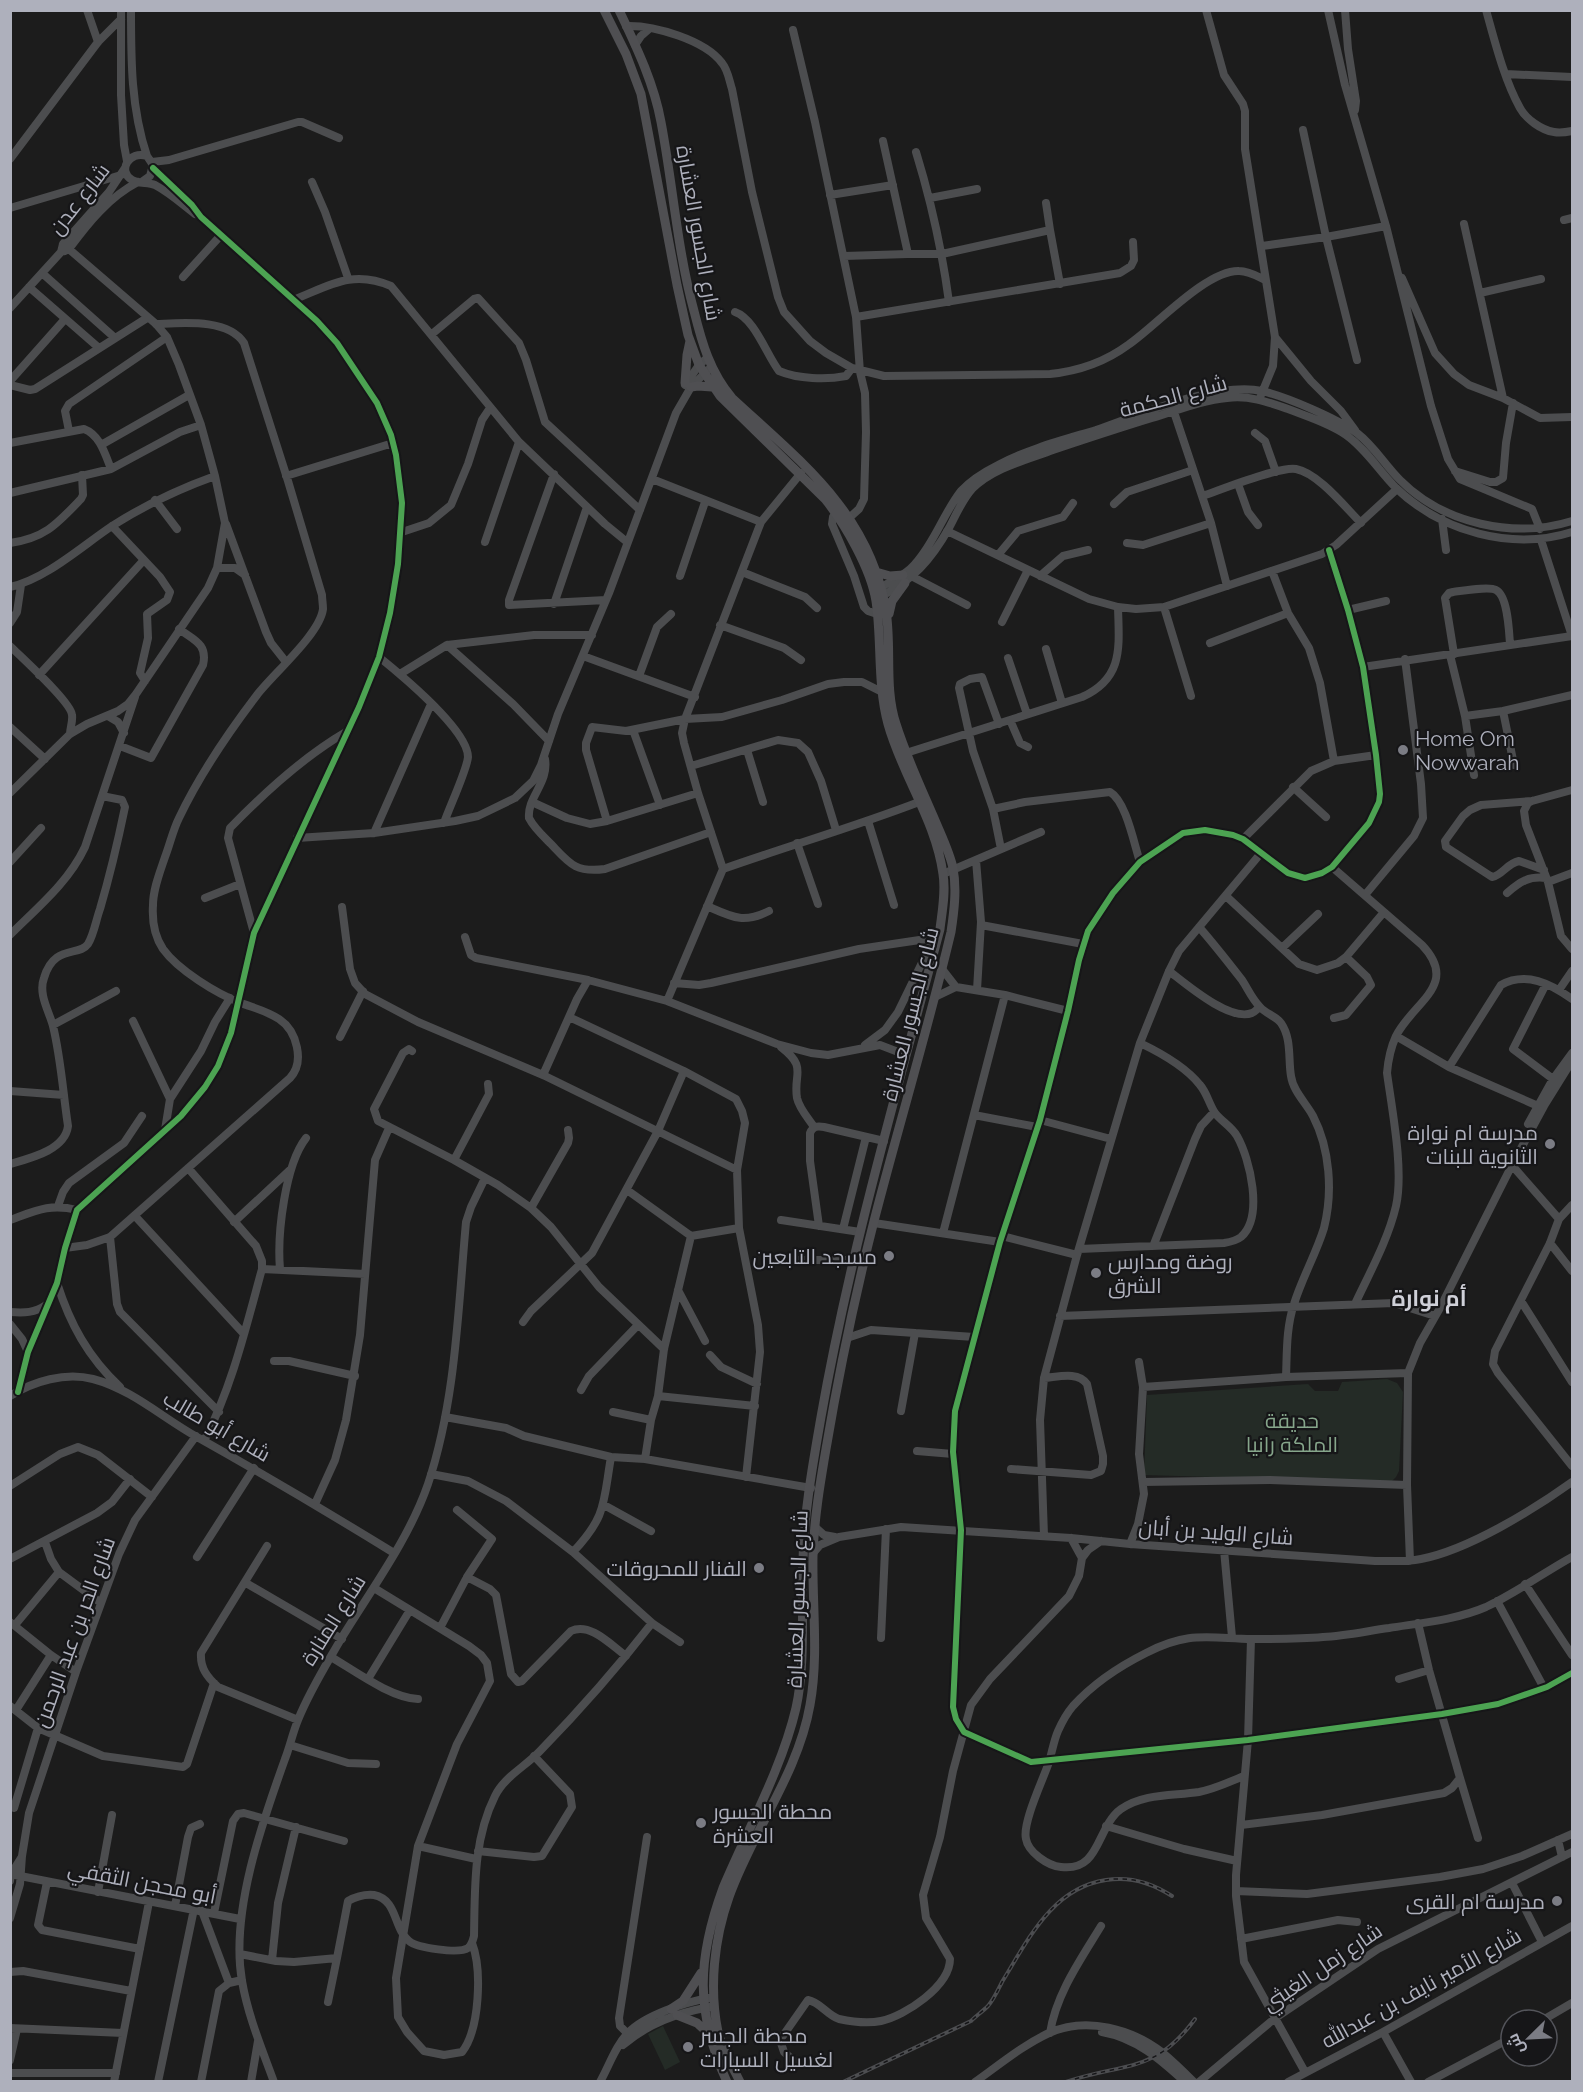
<svg xmlns="http://www.w3.org/2000/svg" width="1583" height="2092" viewBox="0 0 1583 2092" font-family="Raleway,Cairo,sans-serif">
<style>
.green{fill:#242b26}
.lines{fill:none;stroke-linecap:round;stroke-linejoin:round}
.minor{stroke:#4c4d4f;stroke-width:8}
.major{stroke:#4f4f52;stroke-width:9}
.rail-casing{stroke:#4c4d50;stroke-width:4}
.rail{stroke:#161618;stroke-width:1.5;stroke-dasharray:4.5;stroke-linecap:butt}
.cycleway-casing{stroke:#161618;stroke-width:10}
.cycleway{stroke:#4ca352;stroke-width:6}
.poi-dot{fill:#7b7c84;stroke:#161618;stroke-width:2}
.labels{text-anchor:middle;dominant-baseline:central;stroke-width:4.5;stroke-linejoin:round;paint-order:stroke}
.street-label{font-size:21px;fill:#aeb0bc;stroke:#161618}
.poi-label{font-size:21px;fill:#aeb0bc;stroke:#161618;text-anchor:start}
.park-label{font-size:21px;fill:#86a68b;stroke:#161618}
.neighbourhood-label{font-size:22px;font-weight:bold;fill:#cfd0d8;stroke:#161618}
</style>
<rect width="100%" height="100%" fill="#1c1c1c"/>
<path class="green" d="M1387 1379 1397 1383 1403 1392 1399 1471 1396 1477 1391 1482 1144 1475 1147 1395 1308 1384 1315 1391H1338L1342 1382Z
M663 2026 680 2062 665 2070 648 2034Z"/>
<g class="lines">
<path class="minor" d="M87 10 98 42
M121 10V95L124 145 127 161
M131 10C131 60 131 109 147 156
M1206 10 1224 75 1243 104 1245 111V149L1275 337 1273 366 1261 395
M1328 10 1345 85 1386 226 1431 406 1448 459 1460 479 1532 509 1540 529
M1345 10 1348 49 1356 101 1355 110
M1486 10C1495 42 1504 79 1520 108 1526 119 1541 130 1554 132 1559 133 1567 132 1572 131
M626 26C654 25 705 40 722 63 728 70 729 80 732 89L752 192 778 297 784 312 810 341 826 353 852 368 884 376 1050 374C1079 371 1105 362 1128 345 1155 327 1206 270 1239 271 1249 271 1257 276 1265 280
M793 30 815 122 856 317
M635 45 641 36 649 29
M1506 74 1572 77
M1303 130 1326 237 1357 360
M883 141 908 254H942L1050 230 1060 284
M916 152C931 201 942 250 949 302
M10 159 98 42 121 19
M152 162 169 160 298 122H302L339 138
M143 181 150 176 153 165 147 156C129 150 117 171 132 180 139 184 148 182 155 185 170 193 182 204 195 214
M312 182 325 212 348 278
M830 195 893 185
M930 198 977 189
M1046 203 1050 230
M10 208 121 175
M1564 220 1572 218
M1464 224 1503 398
M1262 246 1326 237 1386 226
M65 251 69 249C88 223 109 197 138 182
M844 256 908 254
M42 273 115 338
M183 277 221 235
M1402 278 1435 353 1454 374 1469 385 1503 398 1540 418 1572 417
M29 287 99 348
M1480 293 1541 279
M293 300C329 286 352 269 391 286L519 442 605 524 627 542
M10 308 61 252 63 244 109 192 125 168
M735 312C755 319 766 354 779 371 798 379 826 380 846 376L852 368
M432 334 474 299 478 298 519 343 526 360 545 422 640 510
M1275 337 1311 381 1341 411 1355 430
M10 381 65 319
M10 385 30 390 35 389 147 318
M685 385 699 365 707 358
M1174 412 1211 523 1227 586
M69 431 65 411 69 404 167 337
M1255 433 1265 441 1276 472
M10 443 84 429C100 435 105 454 111 469
M101 445 189 395
M1455 471 1490 482H1496L1503 478 1506 443 1513 403
M554 474 509 600V605L606 600
M286 476 393 443
M652 479 761 522
M1238 484 1248 512 1258 525
M10 493 111 469 180 432 201 425
M1202 496C1220 490 1280 466 1296 469 1318 473 1345 507 1361 523
M155 500 177 529
M1114 504 1127 492 1193 470
M836 513 833 517 832 524 854 576 864 607 868 611 877 614
M849 518 859 509 864 499 866 432 865 393 860 372 856 317 1120 273 1131 266 1134 260 1133 242
M1442 519 1446 550
M226 524 266 632 271 643 286 662
M112 526 160 577 170 592 167 600 147 614 148 638 140 673 145 681
M947 531 1089 599 1118 607 1136 609 1164 607 1322 554 1336 545 1397 489
M402 532 429 523 451 505 468 464 482 420 490 408
M1541 540 1572 636
M485 542 519 442
M10 543C45 538 57 524 81 499L83 495 82 475
M1127 543 1143 545 1211 523
M1329 550 1348 610 1363 667 1376 755 1380 794 1379 802 1369 823 1332 867 1322 873 1305 878 1288 873 1243 839 1233 835 1205 830 1183 833 1140 862 1113 893 1088 931 1079 960 1068 1011 1040 1120 1000 1242 955 1411 953 1452 961 1530 953 1707 956 1719 964 1732 1031 1762 1248 1740 1442 1714 1498 1704 1547 1687 1572 1673
M998 555 1018 531 1063 517 1073 503
M217 568H235L245 575
M1272 571 1288 613 1309 648 1320 683 1334 761
M742 572 805 597 817 608
M680 576 705 502
M1040 576 1063 556 1088 550
M913 577 967 605
M10 587C46 579 82 546 112 526 145 505 179 489 215 476
M878 589C891 581 905 576 915 564 935 542 943 514 961 491 971 480 984 472 998 465 1028 449 1063 440 1096 430 1139 415 1218 381 1262 391 1287 397 1336 418 1357 433 1374 446 1385 465 1400 480 1444 524 1514 539 1572 521
M880 597C913 580 931 560 949 528 956 515 962 500 972 489 993 468 1026 460 1053 450 1086 439 1119 428 1152 418 1176 411 1202 400 1227 398 1249 395 1268 402 1288 409 1308 417 1329 423 1346 435 1366 449 1379 471 1396 488 1442 532 1512 551 1572 532
M554 604 587 507
M1164 607 1191 696
M1348 610 1386 601
M1002 622 1028 570
M10 623 17 612 21 585
M720 625 784 648 801 660
M1210 643 1288 613
M447 645 513 704 549 741
M10 646C22 658 71 702 72 715 73 721 70 728 70 734
M1046 649 1062 703
M1454 654 1445 598 1449 593 1453 592C1462 591 1489 586 1496 590 1508 596 1509 632 1510 644
M1450 655 1465 716 1474 775
M583 656 695 697
M379 657C400 674 468 730 468 757 467 770 449 808 444 823
M1008 658 1027 714
M1363 667 1572 636
M400 674 447 645 534 635H592
M39 675 143 561
M639 676 657 627 671 614
M1503 711 1514 765
M108 716 118 722 124 733
M1465 716 1503 711 1572 695
M1010 720 1020 743 1028 747
M999 724 982 677 970 679 960 684 959 688 973 751 993 809 1001 849
M10 727 45 759
M633 730 660 805
M120 746 151 758 203 665C208 644 194 640 179 629
M747 750 763 802
M906 753 1082 697C1124 678 1119 647 1118 607
M545 759C549 783 527 797 529 818 534 828 543 836 551 844 569 863 575 873 605 869L711 832
M691 766 778 740 798 743 808 752 821 781 836 830
M1293 787 1326 817
M10 793 70 734 87 724 118 711 128 704 136 694 208 588 217 568 225 523 215 476 201 425 179 365 167 337 156 324 63 244
M1532 801 1528 803 1524 811 1526 825 1548 882 1561 936 1572 949
M532 802 567 818 590 824 607 821 698 793
M993 809 1025 802 1110 792C1126 801 1134 844 1140 862
M607 821 586 750V743L592 727 626 731 685 719 722 717 782 700 828 684 844 682H862L882 692
M868 821 894 905
M374 833 431 704
M297 838 374 833 455 821 478 816 515 798 533 781 541 765 558 714 609 593 676 413 691 387 708 370
M1243 839 1311 771 1334 761 1376 755
M797 843 818 904
M976 860 981 922 977 990
M10 862 41 828
M1332 867 1422 945C1460 985 1413 1002 1396 1036 1391 1047 1388 1061 1387 1073 1392 1110 1404 1170 1396 1206 1388 1240 1370 1272 1355 1304
M723 869C788 846 854 827 919 802
M1544 870 1519 861C1506 864 1503 875 1492 877L1446 847 1445 841 1463 816 1470 810 1481 805 1532 801 1572 790
M943 874 1041 832
M1548 882 1572 873
M1507 893C1521 881 1529 876 1546 878
M1365 895 1414 836 1423 818 1421 784 1405 659
M1226 896 1299 964 1317 970 1338 963 1346 957 1384 912
M205 898 240 884
M707 906C732 917 743 924 769 911
M342 907 350 969 355 983 365 994 418 1022 543 1075 737 1170
M981 925 1083 944
M1199 927C1214 944 1228 962 1242 980 1248 989 1252 999 1260 1007 1266 1014 1276 1016 1281 1023 1292 1039 1288 1059 1291 1076 1293 1091 1306 1103 1313 1116 1330 1149 1333 1192 1324 1228 1316 1254 1302 1278 1294 1304 1286 1328 1287 1353 1286 1377
M254 933 228 838 230 828C265 792 303 757 346 732
M10 935C38 907 68 883 85 847L135 697
M465 937 471 955 476 958 588 980
M1282 948 1318 914
M942 969 956 987
M1169 971C1186 984 1230 1022 1252 1013 1255 1012 1257 1009 1260 1007
M674 983 699 985 711 983 859 949 933 938
M1546 984 1513 1049 1553 1079
M1559 990 1572 971
M935 997 956 987 1005 995 1068 1011
M667 1001 723 869 698 793 684 743 682 733 685 719 761 522 801 473
M569 1017 684 1071 736 1099 742 1111 745 1123 737 1170 739 1228 758 1325 760 1352 746 1477
M1334 1018 1346 1015 1371 985 1367 977 1346 957
M133 1021 170 1099
M53 1025 116 991
M1396 1036 1449 1067 1538 1106
M340 1037 363 991
M865 1045 885 1030 898 1012 935 936
M781 1047C808 1068 793 1073 797 1098 799 1108 808 1118 814 1127
M412 1051 409 1049 403 1053 374 1109 378 1121 454 1160 498 1185 531 1208 551 1227 599 1287 664 1349
M1449 1067 1501 985C1526 971 1551 984 1572 999
M543 1075 577 999 588 980 667 1001 777 1044 811 1053 828 1055 880 1045 906 1055
M10 1091 64 1095
M974 1115 1037 1127
M1040 1120 1111 1139
M1528 1124 1553 1079 1572 1053
M165 1130 170 1099 201 1051 215 1022 230 998
M454 1160 489 1094 488 1084
M1510 1163 1559 1219
M10 1164C31 1158 65 1150 68 1126 63 1093 61 1059 53 1026 49 1011 38 994 44 978 54 944 79 957 88 944 94 934 96 920 100 909 110 875 118 841 125 807L122 800 102 796
M188 1168 256 1246 262 1261V1269C246 1327 232 1387 204 1441
M627 1190 691 1236 739 1228
M1572 1205 1559 1219 1550 1243 1495 1351 1493 1364 1498 1373 1572 1466
M58 1206 63 1192 69 1183 124 1143 142 1116
M531 1208 568 1143 569 1138 568 1130
M135 1216 244 1334
M10 1220C35 1211 50 1203 77 1210
M781 1220 860 1232
M234 1222 290 1170
M874 1223 1000 1242
M819 1226 810 1161V1133C813 1126 817 1126 824 1127L884 1141
M843 1229 866 1137
M943 1233 1005 995
M1002 1236 1077 1255
M110 1237 117 1304 120 1312 219 1412
M1550 1243 1572 1271
M1154 1244 1195 1139 1201 1126 1214 1112
M65 1248 87 1245 110 1237 290 1078C305 1062 297 1031 279 1019 267 1011 254 1008 241 1003 217 994 178 970 163 949 155 937 152 920 153 905 153 889 160 872 165 857 170 844 173 830 179 818 200 774 228 733 257 695 273 674 320 634 323 609 323 604 322 599 322 595L288 481 244 343C228 318 182 323 156 324
M1079 1249 1224 1243C1230 1242 1236 1241 1241 1237 1264 1217 1250 1159 1237 1136 1231 1126 1222 1122 1215 1113 1209 1104 1207 1093 1200 1085 1185 1066 1161 1053 1140 1043
M785 1260H852
M262 1269 365 1274
M280 1269C277 1234 285 1165 306 1138
M57 1283C70 1324 88 1357 120 1387
M678 1290 705 1341
M1521 1301 1572 1382
M10 1312C24 1313 35 1313 46 1305
M1060 1316 1394 1303 1435 1316
M523 1322 531 1311 592 1253 658 1131 684 1071
M10 1324 22 1339 28 1352
M847 1338 871 1330 974 1337
M710 1355 721 1367 757 1384
M274 1361H289L355 1376
M1143 1387 1286 1377 1408 1373
M581 1390 589 1376 638 1325
M18 1392 28 1352 57 1283 65 1248 77 1210 181 1116 205 1087 218 1066 231 1033 254 933 359 707 379 657 390 613 398 564 402 503 396 455 391 435 377 403 337 343 317 321 201 217 192 205 153 168
M10 1396C34 1381 65 1372 93 1379 131 1389 163 1418 197 1437 263 1474 329 1513 394 1553
M658 1396 755 1406
M901 1411 915 1333
M613 1412 651 1420
M445 1417 506 1428 524 1436 611 1457 645 1459 811 1488
M917 1451 953 1454
M645 1459 651 1420 658 1396 664 1349 691 1236
M1011 1469 1091 1475 1101 1471 1103 1464V1456L1087 1384C1078 1371 1058 1377 1044 1378
M431 1474 468 1481 506 1501 573 1552 652 1623 680 1642
M1143 1482 1270 1480 1407 1485
M10 1486 60 1454 78 1447 98 1455 152 1497
M315 1504 335 1460 346 1420 360 1335 375 1160 389 1128
M604 1505 651 1531
M457 1510 492 1539 467 1577
M815 1527 824 1535 835 1537
M1044 1536 1040 1420 1044 1378 1077 1255 1140 1043 1169 971 1179 951 1261 853
M1071 1538 1082 1558
M45 1542 51 1559 59 1572 101 1603
M1130 1544 1138 1524 1144 1494 1139 1454 1143 1387 1139 1362
M267 1546 201 1653C200 1668 207 1677 218 1687L298 1720
M1224 1550 1232 1637
M573 1552C607 1516 603 1503 611 1457
M813 1553 820 1545 839 1537 901 1527 1071 1538 1130 1544 1375 1561C1390 1561 1406 1562 1421 1559 1468 1550 1533 1510 1572 1482
M197 1557 254 1468
M10 1559 97 1513 112 1502 130 1479
M1410 1561 1407 1485 1408 1373 1420 1343 1440 1308 1512 1165 1544 1106 1572 1061
M246 1583 342 1639
M1525 1584 1572 1655
M374 1588 469 1646 481 1655 487 1663 490 1681 457 1744 418 1846 396 1978 398 2017 407 2032 424 2051 444 2055 462 2052C480 2029 482 1969 472 1943
M1497 1601 1544 1688
M10 1622 51 1655 76 1672
M15 1625 59 1572
M440 1628 467 1577 490 1589 496 1595 511 1674 518 1682 522 1681 571 1631C590 1622 611 1645 626 1656
M881 1638 886 1529
M1251 1639 1248 1740 1236 1875V1896L1244 1962 1305 2072
M331 1657C355 1671 391 1698 418 1699
M368 1679 410 1610
M1399 1679 1429 1670
M10 1706 38 1728 14 1808
M16 1710 51 1655
M38 1728 103 1756 183 1767 187 1764 214 1683
M290 1745 348 1763 376 1764
M1244 1776C1229 1782 1215 1789 1199 1792 1173 1796 1144 1793 1121 1809 1096 1827 1101 1872 1061 1867 1048 1866 1028 1852 1026 1839 1022 1823 1043 1780 1049 1762 1052 1752 1054 1740 1058 1731 1062 1722 1067 1713 1073 1706 1092 1685 1120 1666 1146 1653 1188 1631 1207 1638 1252 1639 1275 1639 1300 1639 1323 1637 1345 1636 1367 1631 1389 1628 1420 1623 1456 1620 1486 1607 1516 1593 1543 1573 1572 1557
M1460 1778 1478 1838
M1241 1825 1322 1815 1444 1793 1452 1788 1460 1778 1429 1670 1418 1623
M1106 1826 1184 1849 1237 1861
M1558 1840 1562 1857
M418 1846 476 1859
M478 1851 534 1857 542 1856 572 1807 570 1794 534 1756
M10 1874 240 1919
M10 1881 11 1874 21 1858
M47 1882 38 1925 42 1930 140 1949
M1512 1883 1542 1942
M1236 1891 1307 1894 1440 1877 1483 1869 1522 1856 1572 1834
M98 1892 112 1815
M175 1906 188 1837 191 1828 200 1824
M202 1911 229 1983
M214 1913 233 1821 238 1814 244 1813 344 1841
M10 1918 20 1884 22 1856 29 1813 76 1672 119 1554 135 1520 196 1436
M1241 1939 1338 1920 1357 1922
M240 1954 276 1961 294 1962 337 1958 348 1901C357 1896 364 1894 374 1895 398 1900 393 1928 409 1941 417 1948 459 1954 468 1948 472 1945 473 1940 474 1936 475 1889 473 1840 495 1796 504 1777 526 1766 540 1751 579 1711 617 1668 652 1623
M272 1960 278 1903 296 1827
M10 1972 23 1971 131 1991
M328 2002 337 1958
M1543 2020 1572 2003
M10 2028 123 2033
M1102 2032C1136 2038 1160 2059 1185 2082
M1383 2032 1411 2082
M627 2033 620 2026 619 2018 647 1837
M1050 2033C1056 1994 1081 1959 1101 1926
M623 2045C649 2023 677 2013 710 2007
M10 2060 17 2029
M795 2062 784 2052 780 2040 808 2000C820 2002 827 2015 839 2019 853 2022 867 2024 881 2021 905 2016 950 1986 950 1959L926 1918 923 1895 940 1837 953 1771 971 1705 990 1679 1069 1596 1079 1576 1082 1558 1088 1550 1101 1541
M10 2073H116
M114 2082 149 1902
M158 2082 194 1909
M201 2082 219 1991 229 1983 242 1980
M251 2082 258 2041
M274 2082C262 2049 248 2016 242 1981 230 1913 262 1823 285 1759 290 1746 293 1732 298 1720 309 1692 326 1665 341 1639 371 1590 409 1539 428 1484 456 1400 458 1309 466 1222L471 1207 485 1178
M600 2082C609 2066 616 2045 628 2033 645 2015 686 2002 709 1998
M975 2082C999 2065 1023 2045 1049 2033 1087 2016 1132 2029 1163 2053 1174 2062 1184 2072 1194 2082
M1199 2082 1274 2019 1378 1949 1572 1852
M1288 2082 1383 2032 1572 1926
M1428 2082 1511 2038"/>
<path class="major" d="M604 10 626 54 641 94 677 285 688 335 699 365 720 396 825 499C845 524 871 569 876 601 882 641 877 684 888 724 902 775 936 821 943 874 946 892 942 912 940 929 897 1091 850 1252 821 1417 813 1463 804 1512 803 1560 801 1607 806 1663 796 1708 782 1768 747 1831 723 1888 697 1959 695 2012 727 2082
M619 10C636 46 654 83 661 122 673 185 677 249 694 311 702 343 710 372 732 398 800 461 870 513 886 611 892 648 884 688 896 724 907 759 923 792 937 825 943 839 950 854 953 868 957 889 954 912 951 932 928 1029 899 1124 874 1221 855 1296 839 1372 826 1449 820 1484 814 1520 813 1556 812 1605 819 1656 810 1705 798 1774 752 1832 729 1897 714 1939 709 1988 718 2032 722 2050 732 2065 740 2082
M685 383 687 355 690 341
M691 387 698 386 712 387
M876 572 890 576 903 575
M889 614 892 601 905 583
M671 2009 683 2001 701 1973
M677 2015 697 2023 708 2033"/>
<g class="rail-casing">
<path id="rail" d="M843 2082 971 2021C976 2016 983 2011 988 2006 994 1999 998 1990 1002 1982 1028 1940 1052 1888 1106 1880 1130 1876 1152 1883 1172 1896
M1066 2082C1123 2062 1154 2075 1195 2019"/>
</g>
<use href="#rail" class="rail"/>
<g class="cycleway-casing">
<path id="cycleway" d="M1329 550 1348 610 1363 667 1376 755 1380 794 1379 802 1369 823 1332 867 1322 873 1305 878 1288 873 1243 839 1233 835 1205 830 1183 833 1140 862 1113 893 1088 931 1079 960 1068 1011 1040 1120 1000 1242 955 1411 953 1452 961 1530 953 1707 956 1719 964 1732 1031 1762 1248 1740 1442 1714 1498 1704 1547 1687 1572 1673
M18 1392 28 1352 57 1283 65 1248 77 1210 181 1116 205 1087 218 1066 231 1033 254 933 359 707 379 657 390 613 398 564 402 503 396 455 391 435 377 403 337 343 317 321 201 217 192 205 153 168"/>
</g>
<use href="#cycleway" class="cycleway"/>
</g>
<g class="poi-dot">
<circle cx="1403" cy="750" r="6"/>
<circle cx="1550" cy="1144" r="6"/>
<circle cx="889" cy="1256" r="6"/>
<circle cx="1096" cy="1273" r="6"/>
<circle cx="759" cy="1568" r="6"/>
<circle cx="701" cy="1823" r="6"/>
<circle cx="1557" cy="1901" r="6"/>
<circle cx="688" cy="2047" r="6"/>
</g>
<g class="labels">
<g class="street-label">
<text transform="translate(79 199) rotate(-52)">شارع عدن</text>
<text transform="translate(699 233) rotate(80)">شارع الجسور العشارة</text>
<text transform="translate(1173 396) rotate(-15)">شارع الحكمة</text>
<text transform="translate(910 1014) rotate(-76)">شارع الجسور العشارة</text>
<text transform="translate(217 1426) rotate(30)">شارع أبو طالب</text>
<text transform="translate(1216 1532) rotate(4)">شارع الوليد بن أبان</text>
<text transform="translate(797 1599) rotate(-88)">شارع الجسور العشارة</text>
<text transform="translate(333 1620) rotate(-58)">شارع المنارة</text>
<text transform="translate(74 1632) rotate(-70)">شارع الحر بن عبد الرحمن</text>
<text transform="translate(142 1882) rotate(11)">أبو محجن الثقفي</text>
<text transform="translate(1322 1967) rotate(-34)">شارع زمل الغيثي</text>
<text transform="translate(1421 1988) rotate(-29)">شارع الأمير نايف بن عبدالله</text>
</g>
<g class="poi-label">
<text x="1415" y="738">Home Om<tspan x="1415" dy="24">Nowwarah</tspan></text>
<text x="1538" y="1132" text-anchor="end">مدرسة ام نوارة<tspan x="1538" dy="24">الثانوية للبنات</tspan></text>
<text x="877" y="1256" text-anchor="end">مسجد التابعين</text>
<text x="1108" y="1261">روضة ومدارس<tspan x="1108" dy="24">الشرق</tspan></text>
<text x="747" y="1568" text-anchor="end">الفنار للمحروقات</text>
<text x="713" y="1811">محطة الجسور<tspan x="713" dy="24">العشرة</tspan></text>
<text x="1545" y="1901" text-anchor="end">مدرسة ام القرى</text>
<text x="700" y="2035">محطة الجسر<tspan x="700" dy="24">لغسيل السيارات</tspan></text>
</g>
<g class="park-label">
<text x="1292" y="1420">حديقة<tspan x="1292" dy="24">الملكة رانيا</tspan></text>
</g>
<g class="neighbourhood-label">
<text x="1429" y="1298">أم نوارة</text>
</g>
</g>
<rect width="1583" height="2092" fill="none" stroke="#aeb0bc" stroke-width="24"/>
<g transform="translate(1529 2038) rotate(246)"><circle r="28" fill="#161618" stroke="#53545a" stroke-width="1.5"/>
<path d="M0-4.5L10 22L0 15L-10 22Z" fill="#7b7c84"/>
<text y="-9" font-size="16" font-weight="bold" text-anchor="middle" fill="#aeb0bc">ش</text>
</g>
</svg>
